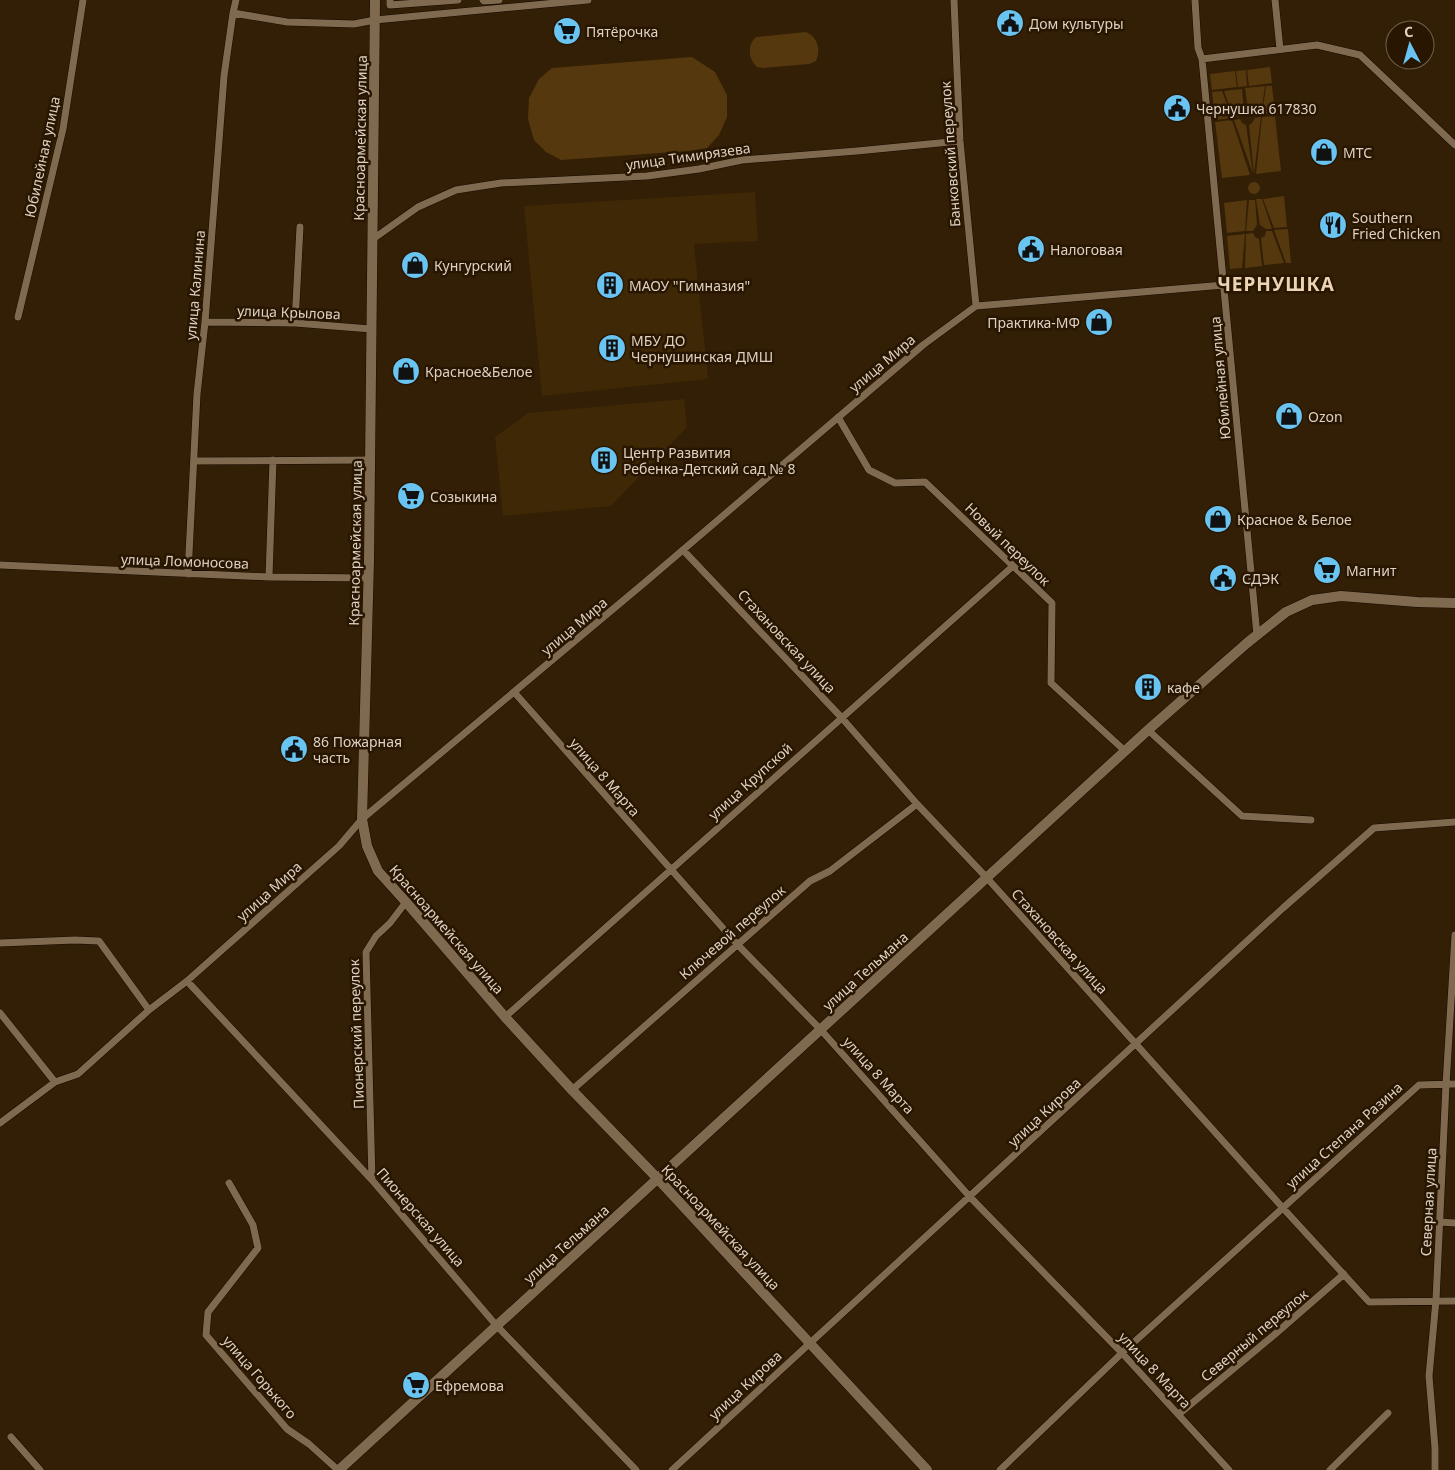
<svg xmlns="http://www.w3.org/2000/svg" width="1455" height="1470" viewBox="0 0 1455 1470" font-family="'Noto Sans',sans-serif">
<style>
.built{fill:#3f2805}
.green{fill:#55380e}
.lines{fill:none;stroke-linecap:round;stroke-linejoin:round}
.street-casing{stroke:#170a00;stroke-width:8}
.secondary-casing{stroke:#170a00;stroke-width:11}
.street{stroke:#806a4f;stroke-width:7}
.secondary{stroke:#806a4f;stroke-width:10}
.labels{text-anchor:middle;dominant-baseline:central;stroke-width:5;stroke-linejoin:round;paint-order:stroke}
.poi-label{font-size:14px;fill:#ded1c3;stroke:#281600;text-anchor:start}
.street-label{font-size:14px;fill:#ded1c3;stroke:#281600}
.district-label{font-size:19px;font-weight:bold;letter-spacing:1px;fill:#ecd3b5;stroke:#281600}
</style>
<rect width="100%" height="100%" fill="#321f05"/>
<path class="built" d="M755 192 758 241 694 244 708 379 542 396 524 206Z
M684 399 687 427 611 506 503 516 495 437 528 413Z"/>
<path class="green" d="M806 32C818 37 821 50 816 61L809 64 763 68 757 67C748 59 747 45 756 37Z
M692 57 715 72 727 95V117L719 135 707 148 688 151 561 160 546 152 534 140 528 119 529 98 539 79 552 68Z
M1270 67 1272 83 1249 86 1247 70Z
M1246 70 1247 86 1238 87 1236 71Z
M1235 71 1237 87 1212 90 1210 74Z
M1265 86 1261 114 1254 115 1252 111 1248 110 1245 88Z
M1266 86H1272L1275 113 1262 114Z
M1242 89 1244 110 1240 113 1239 117H1233L1224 91Z
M1222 91 1232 118 1215 120 1212 92Z
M1275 116 1281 171 1256 174 1262 117Z
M1261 117 1254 174 1249 125 1252 123 1255 118Z
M1240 119 1242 123 1246 125 1253 174 1234 120Z
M1232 120 1250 175 1222 178 1215 122Z
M1248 188a6 6 0 1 1 12 0a6 6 0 1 1-12 0Z
M1284 196 1287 227 1274 228 1263 199Z
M1256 199H1262L1272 229H1266L1260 225Z
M1247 200 1245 231 1227 233 1224 203Z
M1249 200H1255L1257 225 1253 231H1246Z
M1288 229 1291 263H1286L1274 230Z
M1266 231H1272L1284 263 1264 265 1261 238 1265 236Z
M1253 233 1255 237 1259 239 1262 266 1245 268 1246 234Z
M1245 234 1242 268 1230 269 1227 236Z"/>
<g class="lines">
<g class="street-casing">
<path id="street" d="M390 0V5L458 0
M483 0 484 1 499 0
M954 0 960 141 976 306
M1195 0 1198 48 1202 59 1257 635
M1275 0 1280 49
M233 13 287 22 354 24 375 20 588 0
M1202 59 1317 45 1360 55 1455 145
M373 239 418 207 456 190 501 183 647 176 699 169 742 160 857 151 960 141
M18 317 63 129 83 0
M205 322 295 323 371 329
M295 323 300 227
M838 417 869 470 895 483 925 482 1052 603 1051 683 1125 751
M195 461 370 460
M683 550 841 717 917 804 987 878 1282 1207 1369 1302 1455 1301
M0 565 269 577 368 578
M188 574 197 394 205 322 224 76 233 13 236 0
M269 577 273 460
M514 692 737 944 821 1030 970 1197 1122 1353 1229 1470
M1148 730 1242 816 1311 820
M0 943 75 940 99 941 149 1010
M187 981 372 1180 496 1325 636 1470
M0 1013 55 1082
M505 1017 1013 566
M572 1090 810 881 830 871 917 804
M0 1123 55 1082 78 1074 149 1010 187 981 339 846 362 819 643 584 923 345 976 306 1224 285
M372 1180 366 952 376 936 390 923 406 902
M229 1183 253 1225 258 1248 208 1312 206 1335 287 1429 309 1444 338 1470
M1440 1222 1455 1223
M1179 1414 1274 1335 1344 1274
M11 1437 40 1470
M672 1470 1283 908 1374 828 1455 822
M1000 1470 1122 1353 1419 1085 1455 1084
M1330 1470 1388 1413
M1435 1470V1448L1429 1376 1436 1300 1446 1085 1455 935"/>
</g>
<g class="secondary-casing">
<path id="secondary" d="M375 0 369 561 362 819 367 846 378 871 406 902 505 1017 572 1090 658 1179 927 1470
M339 1470 1148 730 1247 643 1286 612 1312 600 1341 596 1417 602 1455 603"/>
</g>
<use href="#street" class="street"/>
<use href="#secondary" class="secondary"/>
</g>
<defs>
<g id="civic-disc" transform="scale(1.4375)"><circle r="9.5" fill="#69c4f1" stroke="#281600"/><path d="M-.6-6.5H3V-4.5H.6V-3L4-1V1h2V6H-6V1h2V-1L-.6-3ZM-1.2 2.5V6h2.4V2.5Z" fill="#111"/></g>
<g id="supermarket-disc" transform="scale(1.4375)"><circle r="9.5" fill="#69c4f1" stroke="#281600"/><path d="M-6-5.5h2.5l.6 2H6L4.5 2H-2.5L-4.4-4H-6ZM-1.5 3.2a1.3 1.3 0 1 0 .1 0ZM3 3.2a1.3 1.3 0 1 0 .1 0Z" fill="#111"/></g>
<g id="shop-disc" transform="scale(1.4375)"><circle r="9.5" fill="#69c4f1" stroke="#281600"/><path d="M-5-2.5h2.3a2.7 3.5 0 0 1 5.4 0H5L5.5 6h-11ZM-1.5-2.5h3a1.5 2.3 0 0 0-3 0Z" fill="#111"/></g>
<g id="restaurant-disc" transform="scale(1.4375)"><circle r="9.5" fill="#69c4f1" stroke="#281600"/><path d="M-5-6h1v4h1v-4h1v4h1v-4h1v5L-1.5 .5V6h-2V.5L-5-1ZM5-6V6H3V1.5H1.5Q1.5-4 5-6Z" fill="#111"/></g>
<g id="building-disc" transform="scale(1.4375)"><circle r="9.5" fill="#69c4f1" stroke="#281600"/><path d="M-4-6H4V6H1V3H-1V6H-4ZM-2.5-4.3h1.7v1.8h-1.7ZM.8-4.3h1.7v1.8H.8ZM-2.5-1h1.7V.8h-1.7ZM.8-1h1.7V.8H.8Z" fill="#111"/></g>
</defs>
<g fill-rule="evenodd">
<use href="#civic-disc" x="1010" y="23"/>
<use href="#supermarket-disc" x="567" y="31"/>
<use href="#civic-disc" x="1177" y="108"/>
<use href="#shop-disc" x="1324" y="152"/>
<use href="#restaurant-disc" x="1333" y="225"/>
<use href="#civic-disc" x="1031" y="249"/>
<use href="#shop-disc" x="415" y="265"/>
<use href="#building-disc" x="610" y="285"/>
<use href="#shop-disc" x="1099" y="322"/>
<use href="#building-disc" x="612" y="348"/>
<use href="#shop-disc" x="406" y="371"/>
<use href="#shop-disc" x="1289" y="416"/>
<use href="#building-disc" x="604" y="460"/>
<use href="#supermarket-disc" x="411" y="496"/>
<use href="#shop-disc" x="1218" y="519"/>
<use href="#supermarket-disc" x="1327" y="570"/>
<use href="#civic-disc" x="1223" y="578"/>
<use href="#building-disc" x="1148" y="687"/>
<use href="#civic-disc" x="294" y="749"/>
<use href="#supermarket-disc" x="416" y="1385"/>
</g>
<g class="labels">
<g class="poi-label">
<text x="1029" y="23">Дом культуры</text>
<text x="586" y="31">Пятёрочка</text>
<text x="1196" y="108">Чернушка 617830</text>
<text x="1343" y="152">МТС</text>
<text x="1352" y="217">Southern<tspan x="1352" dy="16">Fried Chicken</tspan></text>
<text x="1050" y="249">Налоговая</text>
<text x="434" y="265">Кунгурский</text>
<text x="629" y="285">МАОУ "Гимназия"</text>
<text x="1080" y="322" text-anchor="end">Практика-МФ</text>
<text x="631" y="340">МБУ ДО<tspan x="631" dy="16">Чернушинская ДМШ</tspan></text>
<text x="425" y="371">Красное&amp;Белое</text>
<text x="1308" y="416">Ozon</text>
<text x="623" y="452">Центр Развития<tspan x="623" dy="16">Ребенка-Детский сад № 8</tspan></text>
<text x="430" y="496">Созыкина</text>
<text x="1237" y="519">Красное &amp; Белое</text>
<text x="1346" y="570">Магнит</text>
<text x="1242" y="578">СДЭК</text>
<text x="1167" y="687">кафе</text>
<text x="313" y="741">86 Пожарная<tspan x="313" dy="16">часть</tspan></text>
<text x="435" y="1385">Ефремова</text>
</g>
<g class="street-label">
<text transform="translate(360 138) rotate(-89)">Красноармейская улица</text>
<text transform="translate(950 154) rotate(-94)">Банковский переулок</text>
<text transform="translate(688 156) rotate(-8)">улица Тимирязева</text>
<text transform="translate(42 157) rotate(-78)">Юбилейная улица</text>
<text transform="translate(195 285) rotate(-85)">улица Калинина</text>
<text transform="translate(289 312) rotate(2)">улица Крылова</text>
<text transform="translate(882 363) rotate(-40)">улица Мира</text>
<text transform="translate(1220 378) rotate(-95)">Юбилейная улица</text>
<text transform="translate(355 543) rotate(-89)">Красноармейская улица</text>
<text transform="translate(1008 544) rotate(44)">Новый переулок</text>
<text transform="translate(185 561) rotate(2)">улица Ломоносова</text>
<text transform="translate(574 626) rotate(-40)">улица Мира</text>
<text transform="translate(787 641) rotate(47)">Стахановская улица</text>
<text transform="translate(605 777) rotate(49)">улица 8 Марта</text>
<text transform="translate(750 781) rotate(-42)">улица Крупской</text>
<text transform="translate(269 891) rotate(-42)">улица Мира</text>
<text transform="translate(447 929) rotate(49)">Красноармейская улица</text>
<text transform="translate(732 932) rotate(-41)">Ключевой переулок</text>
<text transform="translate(1060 941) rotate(48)">Стахановская улица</text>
<text transform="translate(865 971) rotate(-42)">улица Тельмана</text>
<text transform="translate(356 1034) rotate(-92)">Пионерский переулок</text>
<text transform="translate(879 1075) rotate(48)">улица 8 Марта</text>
<text transform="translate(1044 1112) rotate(-43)">улица Кирова</text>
<text transform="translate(1344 1135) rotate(-42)">улица Степана Разина</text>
<text transform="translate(1428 1202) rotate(-87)">Северная улица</text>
<text transform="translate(421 1217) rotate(49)">Пионерская улица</text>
<text transform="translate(721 1227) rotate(47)">Красноармейская улица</text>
<text transform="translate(566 1244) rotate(-42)">улица Тельмана</text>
<text transform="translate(1254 1335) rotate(-40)">Северный переулок</text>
<text transform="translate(1155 1370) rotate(47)">улица 8 Марта</text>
<text transform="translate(260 1377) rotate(49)">улица Горького</text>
<text transform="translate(745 1385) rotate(-43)">улица Кирова</text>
</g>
<g class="district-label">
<text x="1276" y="284">ЧЕРНУШКА</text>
</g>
</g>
<g transform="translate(1410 45) rotate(354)"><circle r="24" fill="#281600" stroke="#71614e"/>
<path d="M0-4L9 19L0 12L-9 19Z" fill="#69c4f1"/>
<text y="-8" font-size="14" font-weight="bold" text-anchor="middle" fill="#ded1c3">С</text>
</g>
</svg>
